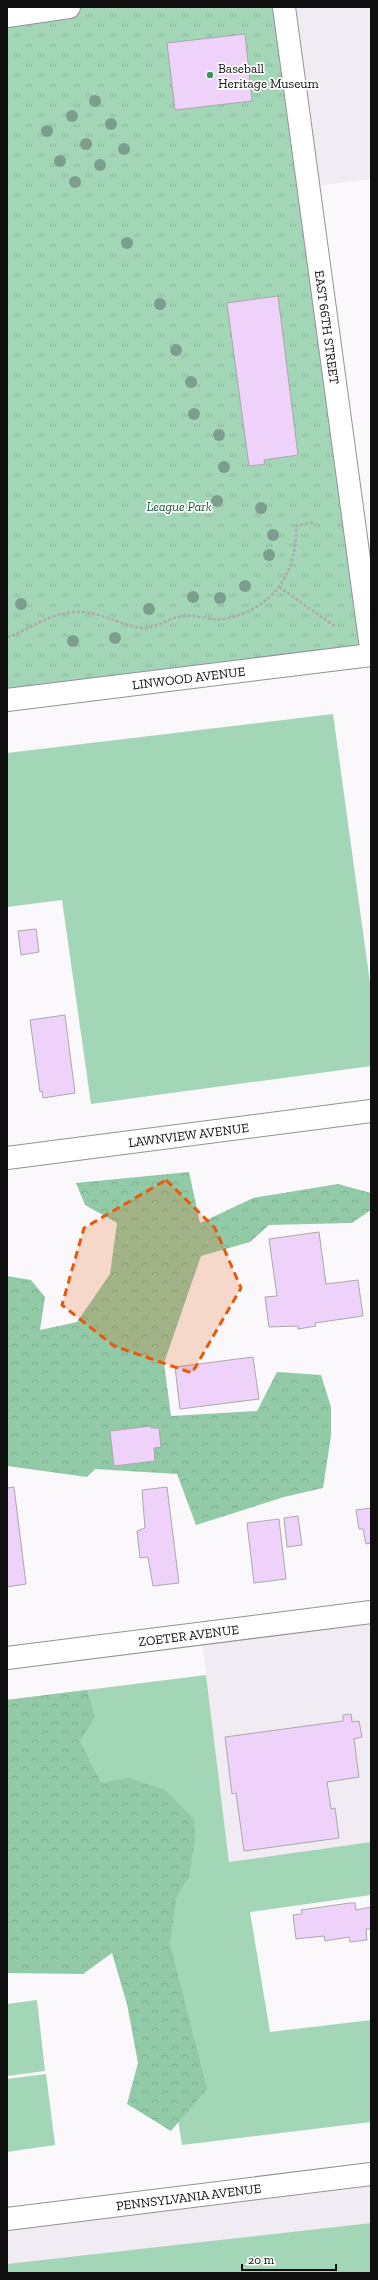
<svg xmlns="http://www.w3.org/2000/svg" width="378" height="2280" viewBox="0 0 378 2280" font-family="'Zilla Slab',serif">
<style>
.built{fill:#f1ebf4}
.green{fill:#a3d6b6}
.forest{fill:url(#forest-crowns)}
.park{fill:url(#park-tufts)}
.building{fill:#eed2fa;stroke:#aaa8aa}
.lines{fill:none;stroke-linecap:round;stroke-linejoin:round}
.street-casing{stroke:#949295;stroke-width:24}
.secondary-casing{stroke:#949295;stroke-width:24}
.path{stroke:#adaaad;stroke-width:2.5;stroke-dasharray:3 2;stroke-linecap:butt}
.street{stroke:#fff;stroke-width:22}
.secondary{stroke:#fff;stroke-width:22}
.tree{fill:#7c9e8e}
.marked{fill:#e8590c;fill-opacity:0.2;stroke:#e8590c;stroke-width:3;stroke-dasharray:8 5;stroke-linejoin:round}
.poi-dot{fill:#3d9062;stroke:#fff;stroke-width:1.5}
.labels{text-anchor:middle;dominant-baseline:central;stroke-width:3.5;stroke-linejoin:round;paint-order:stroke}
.poi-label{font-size:13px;fill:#100f10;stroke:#fff;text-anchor:start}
.street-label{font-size:13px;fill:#100f10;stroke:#fff}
.park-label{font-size:13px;font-style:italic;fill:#145534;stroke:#fff}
</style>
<defs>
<pattern id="forest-crowns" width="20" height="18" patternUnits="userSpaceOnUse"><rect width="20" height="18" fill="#92caa7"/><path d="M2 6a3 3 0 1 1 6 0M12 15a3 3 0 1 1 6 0" fill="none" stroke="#7dac8f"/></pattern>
<pattern id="park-tufts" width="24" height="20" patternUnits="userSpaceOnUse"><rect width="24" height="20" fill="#a3d6b6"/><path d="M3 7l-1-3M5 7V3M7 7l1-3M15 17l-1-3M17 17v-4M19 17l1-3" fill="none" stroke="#8bb69b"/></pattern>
</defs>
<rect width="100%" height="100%" fill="#fbf8fc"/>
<path class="built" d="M284 7H371V179L309 187Z
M371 1612V1842L229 1862 201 1634Z
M371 2174V2273H7V2219Z"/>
<path class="green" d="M333 714 371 990V1066L91 1104 62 900 7 907V753Z
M206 1675 229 1862 371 1842V1895L250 1912 270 2032 371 2020V2122L182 2145 139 1874 7 1700Z
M37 2000 45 2071 7 2076V2004Z
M46 2074 55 2145 7 2152V2079Z
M371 2223V2273H7V2264Z"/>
<path class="forest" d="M189 1172 200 1223 253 1198 338 1184 371 1193V1210L352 1223 269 1225 250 1242 201 1256 164 1363 171 1416 257 1411 277 1372 321 1375 331 1407V1436L323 1488 284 1497 196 1525 177 1474 95 1469 87 1477 7 1466V1276L31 1280 45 1297 40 1330 77 1322 110 1274 117 1223 85 1205 76 1183Z
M87 1690 95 1717 80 1741 101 1783 128 1778 165 1790 194 1819 195 1839 189 1877 176 1898 170 1944 207 2089 171 2131 127 2104 138 2063 127 2004 112 1953 83 1974 7 1973V1700Z"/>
<path class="park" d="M62 7H284L371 648 7 702V14Z"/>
<path class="building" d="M245 34 252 101 175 110 167 43Z
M278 296 298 455 264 460 265 464 249 466 227 303Z
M36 929 39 952 21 955 18 931Z
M65 1015 75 1093 43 1098 42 1091 40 1092 30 1020Z
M319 1232 326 1284 358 1280 363 1316 315 1323 316 1326 298 1329V1326L269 1327 265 1297 277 1296 269 1239Z
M253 1357 259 1399 180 1409 175 1367Z
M151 1426V1428H159L161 1447 154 1448 155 1461 114 1466 110 1431Z
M14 1487 26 1584 7 1587V1488Z
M167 1487 179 1583 153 1586 148 1557 140 1558 137 1531 145 1528 142 1490Z
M371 1508V1543L366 1544 363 1529H359L356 1510Z
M298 1516 302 1545 287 1547 284 1518Z
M279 1519 286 1579 254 1583 247 1523Z
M351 1714 352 1722 359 1721 362 1737 354 1739 359 1777 327 1782 331 1809 335 1808 339 1838 244 1851 236 1793 232 1794 225 1737 343 1721V1715Z
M350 1903H355L356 1910 371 1907V1929H366L367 1940 350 1942 349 1937 325 1941 324 1936 296 1939 293 1915 302 1914 301 1910Z"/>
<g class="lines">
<g class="street-casing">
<g id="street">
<path id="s1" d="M284 7 371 648"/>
<path id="s2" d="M7 700 371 655"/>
<path id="s3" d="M7 1158 371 1111"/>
<path id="s4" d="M7 1658 371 1612"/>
<path id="s5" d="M7 2219 371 2174"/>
</g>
</g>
<g class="secondary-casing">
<path id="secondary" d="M7 16 69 7"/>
</g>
<path class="path" d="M279 587 336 627
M7 637C34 629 46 613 77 612 100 611 119 625 142 628 157 629 170 616 185 616 198 615 211 621 224 619 272 610 298 573 296 526L315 522"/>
<use href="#street" class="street"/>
<use href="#secondary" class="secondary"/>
</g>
<g class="tree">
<circle cx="95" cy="101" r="6"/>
<circle cx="72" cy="116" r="6"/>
<circle cx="111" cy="124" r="6"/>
<circle cx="47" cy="131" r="6"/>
<circle cx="86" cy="144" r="6"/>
<circle cx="124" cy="149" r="6"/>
<circle cx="60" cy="161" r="6"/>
<circle cx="100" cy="165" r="6"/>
<circle cx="75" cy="182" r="6"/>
<circle cx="127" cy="243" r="6"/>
<circle cx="160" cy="304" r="6"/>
<circle cx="176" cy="350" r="6"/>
<circle cx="191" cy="382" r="6"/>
<circle cx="194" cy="414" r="6"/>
<circle cx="219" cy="435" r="6"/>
<circle cx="224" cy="467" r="6"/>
<circle cx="217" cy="501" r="6"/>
<circle cx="261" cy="508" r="6"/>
<circle cx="273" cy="535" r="6"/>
<circle cx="269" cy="555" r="6"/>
<circle cx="245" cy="586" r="6"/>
<circle cx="193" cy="597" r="6"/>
<circle cx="220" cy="598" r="6"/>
<circle cx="21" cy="604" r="6"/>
<circle cx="149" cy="609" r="6"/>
<circle cx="115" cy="638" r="6"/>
<circle cx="73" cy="641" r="6"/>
</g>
<path class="marked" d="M166 1180 215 1228 241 1288 192 1373 114 1346 62 1305 84 1228Z"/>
<circle class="poi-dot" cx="210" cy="75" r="4"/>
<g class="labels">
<g class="poi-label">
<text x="218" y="68">Baseball<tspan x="218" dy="15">Heritage Museum</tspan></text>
</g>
<g class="street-label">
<text stroke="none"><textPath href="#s1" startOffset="323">EAST 66TH STREET</textPath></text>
<text stroke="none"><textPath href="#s2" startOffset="183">LINWOOD AVENUE</textPath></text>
<text stroke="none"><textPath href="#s3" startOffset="183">LAWNVIEW AVENUE</textPath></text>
<text stroke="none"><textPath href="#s4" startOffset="183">ZOETER AVENUE</textPath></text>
<text stroke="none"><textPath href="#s5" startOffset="183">PENNSYLVANIA AVENUE</textPath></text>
</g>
<g class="park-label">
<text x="179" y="506">League Park</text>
</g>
</g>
<rect width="378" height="2280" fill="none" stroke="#100f10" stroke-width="16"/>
<path d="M242 2264v6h94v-6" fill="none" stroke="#100f10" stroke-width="2"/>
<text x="248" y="2264" font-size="12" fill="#100f10" stroke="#ffffff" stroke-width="3" paint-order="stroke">20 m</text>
</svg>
